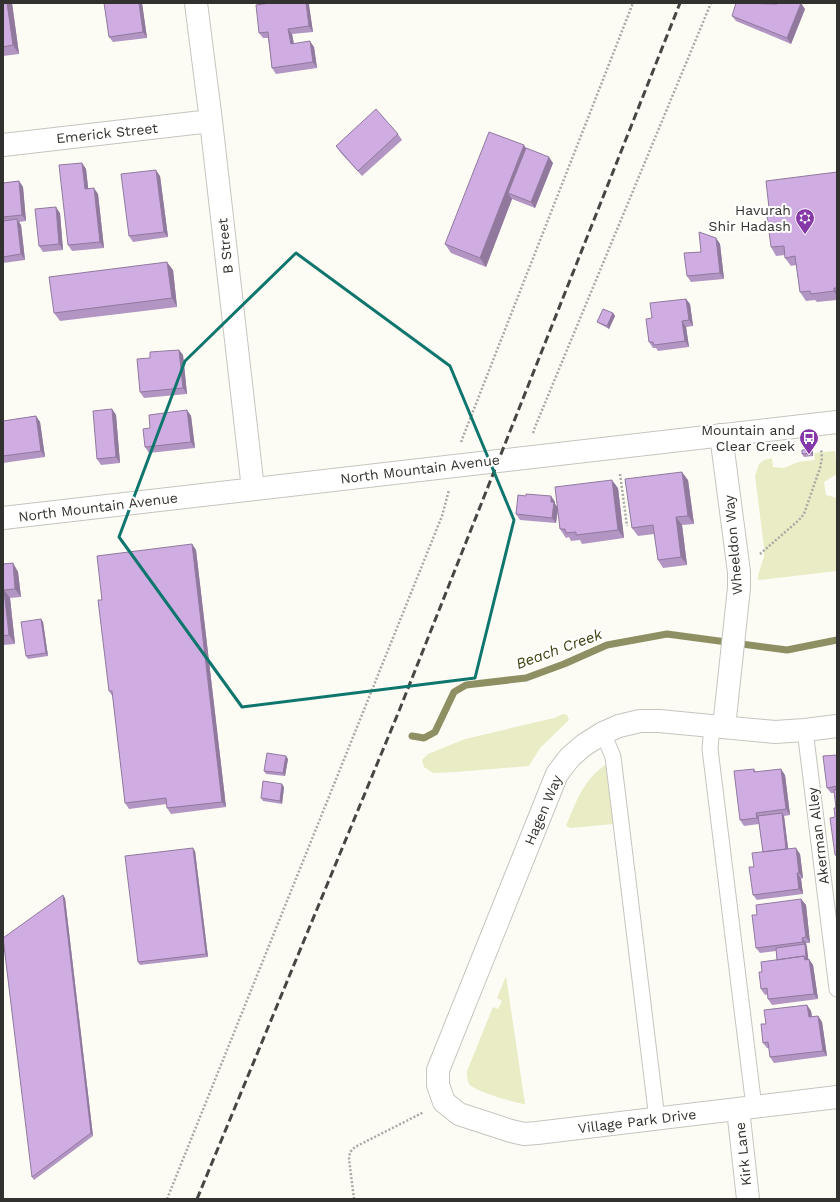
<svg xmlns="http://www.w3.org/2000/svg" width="840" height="1202" viewBox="0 0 840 1202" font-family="'Work Sans',sans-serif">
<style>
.green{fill:#eaecc5}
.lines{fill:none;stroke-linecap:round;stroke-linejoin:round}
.stream{stroke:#8e8f63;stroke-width:7}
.service-casing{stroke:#c5c5bf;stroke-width:17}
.minor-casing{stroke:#c5c5bf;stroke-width:24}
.tertiary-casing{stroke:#c5c5bf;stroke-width:24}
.path{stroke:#a9a9a4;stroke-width:2.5;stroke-dasharray:2 2;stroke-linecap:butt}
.service{stroke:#fff;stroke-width:15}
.minor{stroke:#fff;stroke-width:22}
.tertiary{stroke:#fff;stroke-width:22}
.rail{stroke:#464744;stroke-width:3;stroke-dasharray:8 4;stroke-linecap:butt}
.wall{fill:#b295c2}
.shaded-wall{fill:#91799e}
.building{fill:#cfade2;stroke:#91799e}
.marked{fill:none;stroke:#0f766e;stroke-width:3;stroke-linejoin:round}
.labels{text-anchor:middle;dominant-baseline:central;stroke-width:4;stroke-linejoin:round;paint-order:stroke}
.street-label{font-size:14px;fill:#31322f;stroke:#fffffe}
.poi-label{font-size:14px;fill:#31322f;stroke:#fffffe;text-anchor:end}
.water-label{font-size:15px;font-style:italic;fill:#403f0f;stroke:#fffffe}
</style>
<rect width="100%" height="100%" fill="#fcfcf5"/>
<path class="green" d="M835 451 837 474 824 482 826 495 837 498V571L759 580 758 578V576L764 556V547L755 476 759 464 764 460 772 458 773 467 784 468 798 462 815 460 814 453Z
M563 714 567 715 569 720 540 748 529 766 456 772 433 773 424 767 422 760 428 754 465 739 554 718Z
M607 764 614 824 571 828 566 826C576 802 584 778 607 764Z
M506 976 525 1104C515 1103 474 1091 469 1084 467 1080 467 1075 467 1071L493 1007 498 1009 502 1001 497 998Z"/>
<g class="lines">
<path class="stream" d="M412 736 424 738 435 732 454 692 466 685 526 678 564 664 607 645 667 634 787 650 837 640"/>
<g class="service-casing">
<path id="service" d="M712 726 710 749 754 1107
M805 730 837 989
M603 733 613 757 657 1119"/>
</g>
<g class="minor-casing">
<path id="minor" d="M196 3 211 121 253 489
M3 145 211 121
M721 435 739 572V588L724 727
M837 726 805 730 775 732 659 721H640L619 726 603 733 584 745 570 757 557 774 438 1070V1085L444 1102 459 1114 511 1131 524 1134 537 1133 837 1097
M738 1109 748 1199"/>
</g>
<g class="tertiary-casing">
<path id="tertiary" d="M3 518 837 422"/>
</g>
<path class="path" d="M533 433 535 427 711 3
M461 442 633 3
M620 474 627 526
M760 554 799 520 804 514 820 468 822 458 821 449
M167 1199 442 516 449 490
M354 1199 349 1159 350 1152 355 1147 424 1112"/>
<use href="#service" class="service"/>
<use href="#minor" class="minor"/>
<use href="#tertiary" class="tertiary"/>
<path class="rail" d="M197 1199 399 711 680 3"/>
</g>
<path class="wall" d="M3 3H12L19 54 3 56Z
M142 3 147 38 113 42 109 37Z
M270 3H308L313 32 292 34 294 44 314 47 317 68 276 74 272 68 268 38H263L259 33Z
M805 9 791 44 736 21 732 16Z
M398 134 402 140 362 176 340 152 336 146Z
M526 148 553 163 535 208 512 199 486 267 451 253 445 244Z
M82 163 86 169 88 189 98 194 104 248 72 251 68 245Z
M837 172V300L817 302 815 300 806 301 800 292 796 265 791 266 785 258V255L776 256 771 247 769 208Z
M160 176 168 237 133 242 129 236Z
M19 181 23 187 26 221 19 222 21 225 25 260 3 263V183Z
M60 213 63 250 43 252 39 246Z
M716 238 720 244 724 279 691 282 687 276 701 252Z
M173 270 177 307 60 321 54 313Z
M686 299 690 304 693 326 686 327 689 347 658 351 656 348H653L649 342 652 318Z
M613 313 615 316 609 329 600 324 597 322Z
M179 350 183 355 187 394 144 398 140 392Z
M112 409 116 415 120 463 101 465 97 459Z
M187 410 191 416 195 448 149 453 145 447Z
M36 416 40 422 45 457 3 463V421Z
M811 449 813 452V456L804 457 802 454Z
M688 480 694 524 682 525 687 565 663 568 658 560 654 534 638 536 632 528Z
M618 488 624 538 582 544 580 540 571 541 569 537 566 538 560 529 558 510 556 523 520 520 516 514 526 496H551L555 502V504L557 507Z
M192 544 196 550 226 807 171 814 167 808V804L129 809 125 803 113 697 109 691 102 600Z
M13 563 18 572 21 597 10 598 15 644 3 645V564Z
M41 619 43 622 48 656 28 659 26 656Z
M837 755V857L835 855 836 808 834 793H831L827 788Z
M288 759 285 776 266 774 264 771Z
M754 769 756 772 785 775 790 815 784 816 788 849 800 854 803 878 801 879 803 894 757 900 753 895 754 867 763 852 759 824 744 826 740 820Z
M284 787 282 804 263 801 261 798Z
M195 851 208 957 140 965 138 962Z
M65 898 93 1136 34 1180 32 1177Z
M801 899 806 905 810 943H806L808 959 813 965 818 999 772 1005 768 999V994L765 995 761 989 762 972 777 960 776 951 760 953 756 948 757 915Z
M807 1005 811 1011 812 1017 818 1016 822 1022 827 1056 774 1063 770 1057 769 1048H767L763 1043 766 1024Z"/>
<path class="shaded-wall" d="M7 3H12L19 54 13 45Z
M139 3H142L147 38 143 32Z
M306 3H308L309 4 313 32 309 26Z
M801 3 805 9 791 44 787 38Z
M288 29 292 34 295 50 291 44Z
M310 41 314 47 317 68 313 62Z
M524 145 530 154 508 193 512 199 486 267 480 258Z
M549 157 553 163 535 208 531 202Z
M82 163 86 169 89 195 85 189Z
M156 170 160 176 168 237 164 232Z
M19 181 23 187 26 221 22 215Z
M94 188 98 194 104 248 100 242Z
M56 207 60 213 63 250 59 244Z
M17 219 21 225 25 260 21 254Z
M716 238 720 244 724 279 720 273Z
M167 262 173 270 177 307 172 298Z
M834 288 837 293V296L834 291Z
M686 299 690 304 693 326 689 320Z
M613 313 615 316 609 329 607 326Z
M682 321 686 327 689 347 685 341Z
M179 350 183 355 187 394 183 388Z
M112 409 116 415 120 463 116 457Z
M187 410 191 416 195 448 191 442Z
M36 416 40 422 45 457 41 451Z
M811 449 813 452V456L811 453Z
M682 472 688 480 694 524 688 516Z
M612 480 618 488 624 538 618 530Z
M551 496 555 502V504L558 508 556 523 552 518 551 502Z
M676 517 682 525 687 565 681 557Z
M192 544 196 550 226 807 222 802Z
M13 563 18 572 21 597 15 589Z
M4 590 10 598 15 644 9 635Z
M41 619 43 622 48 656 46 653Z
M286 756 288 759 285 776 283 773Z
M781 769 785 775 790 815 786 809Z
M282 784 284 787 282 804 280 801Z
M756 813 760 819 761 824 757 818Z
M782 813 784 816 789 855 787 852Z
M193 848 195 851 208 957 206 954Z
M796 848 800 854 803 878 799 873Z
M797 873 801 879 803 894 799 889Z
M63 895 65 898 93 1136 91 1133Z
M801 899 806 905 810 943 806 937Z
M802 938 806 943 807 947 803 942Z
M805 944 807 947 809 966 805 960Z
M809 959 813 965 818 999 814 994Z
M807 1005 811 1011 813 1023 809 1017Z
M818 1016 822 1022 827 1056 823 1051Z"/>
<path class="building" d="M3 3H7L13 45 3 47Z
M104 3H139L143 32 109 37Z
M270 3H306L309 26 288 29 291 44 310 41 313 62 272 68 268 32 259 33 256 5Z
M736 3 777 4 778 3H801L787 38 732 16Z
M376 109 398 134 358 171 336 146Z
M489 132 524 145 480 258 445 244Z
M526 148 549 157 531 202 508 193Z
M82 163 85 189 94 188 100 242 68 245 59 165Z
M156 170 164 232 129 236 121 174Z
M837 172V288H834V291L811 294 810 291 800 292 795 256 785 258 784 246 771 247 766 208H769L766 181Z
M19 181 22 215 3 217V183Z
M56 207 59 244 39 246 35 209Z
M17 219 21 254 3 257V221Z
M699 232 716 238 720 273 687 276 684 253 701 252Z
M167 262 172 298 54 313 49 277Z
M686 299 689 320 682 321 685 341 654 345 653 342H649L646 319 652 318 650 303Z
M603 309 613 313 607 326 597 322Z
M179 350 183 388 140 392 137 359 150 358V352Z
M112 409 116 457 97 459 93 411Z
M187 410 191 442 145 447 143 429 150 428 149 415Z
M36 416 41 451 3 456V421Z
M811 449V453L802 454V450Z
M682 472 688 516 676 517 681 557 658 560 653 525 632 528 625 479Z
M612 480 618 530 576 535V532L566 533 565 529H560L555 487Z
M526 494 551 496V502H554L552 518 516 514 518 495 526 496Z
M192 544 222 802 167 808 166 798 125 803 112 691H109L98 600H102L97 556Z
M13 563 15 589 4 590 9 635 3 636V564Z
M41 619 46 653 26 656 21 622Z
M267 753 286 756 283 773 264 771Z
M837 755V786L827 788 823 756Z
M754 769V772L781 769 786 809 756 813 757 818 740 820 734 771Z
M263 781 282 784 280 801 261 798Z
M837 789V808H836L834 790Z
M834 808H837V855H835L830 818 835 817Z
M782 813 786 849 763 852 758 816Z
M193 848 206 954 138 962 125 856Z
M796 848 799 873H797L799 889 753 895 749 867H754L752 853Z
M63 895 91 1133 32 1177 3 938Z
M801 899 806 937 802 938 803 942 756 948 752 915H757L756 905Z
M805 944 806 959 804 956 777 960 776 948Z
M804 956 805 960 809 959 814 994 768 999 767 988 761 989 759 972H762L761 962Z
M807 1005 809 1017 818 1016 823 1051 770 1057 768 1042 763 1043 761 1024H766L764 1010Z"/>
<path class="marked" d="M296 253 450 366 514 520 475 678 242 707 119 537 185 361Z"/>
<defs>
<g id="synagogue-pin" transform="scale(1)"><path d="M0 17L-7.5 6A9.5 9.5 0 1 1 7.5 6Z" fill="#8638a8" stroke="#fffffe"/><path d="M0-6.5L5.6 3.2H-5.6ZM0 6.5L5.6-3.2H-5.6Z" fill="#fff"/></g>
<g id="bus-pin" transform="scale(1)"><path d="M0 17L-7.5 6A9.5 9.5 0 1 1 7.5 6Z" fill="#8638a8" stroke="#fffffe"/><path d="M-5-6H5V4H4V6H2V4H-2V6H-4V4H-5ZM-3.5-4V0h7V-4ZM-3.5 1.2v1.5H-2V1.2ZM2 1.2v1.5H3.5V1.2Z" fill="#fff"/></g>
</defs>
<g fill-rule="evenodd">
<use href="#synagogue-pin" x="805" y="218"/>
<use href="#bus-pin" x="809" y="438"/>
</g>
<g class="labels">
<g class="street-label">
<text transform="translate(107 133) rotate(-6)">Emerick Street</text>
<text transform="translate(225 246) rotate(-96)">B Street</text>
<text transform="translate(420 469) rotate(-7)">North Mountain Avenue</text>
<text transform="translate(98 507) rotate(-7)">North Mountain Avenue</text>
<text transform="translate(733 545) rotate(-95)">Wheeldon Way</text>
<text transform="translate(543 810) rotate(-67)">Hagen Way</text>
<text transform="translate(818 836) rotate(-97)">Akerman Alley</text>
<text transform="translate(637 1121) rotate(-7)">Village Park Drive</text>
<text transform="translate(743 1154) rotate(-96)">Kirk Lane</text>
</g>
<g class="poi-label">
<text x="791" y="210">Havurah<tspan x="791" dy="16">Shir Hadash</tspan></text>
<text x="795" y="430">Mountain and<tspan x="795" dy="16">Clear Creek</tspan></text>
</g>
<g class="water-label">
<text transform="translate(559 649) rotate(-20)">Beach Creek</text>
</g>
</g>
<rect width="840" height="1202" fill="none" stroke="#31322f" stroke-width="8"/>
</svg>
